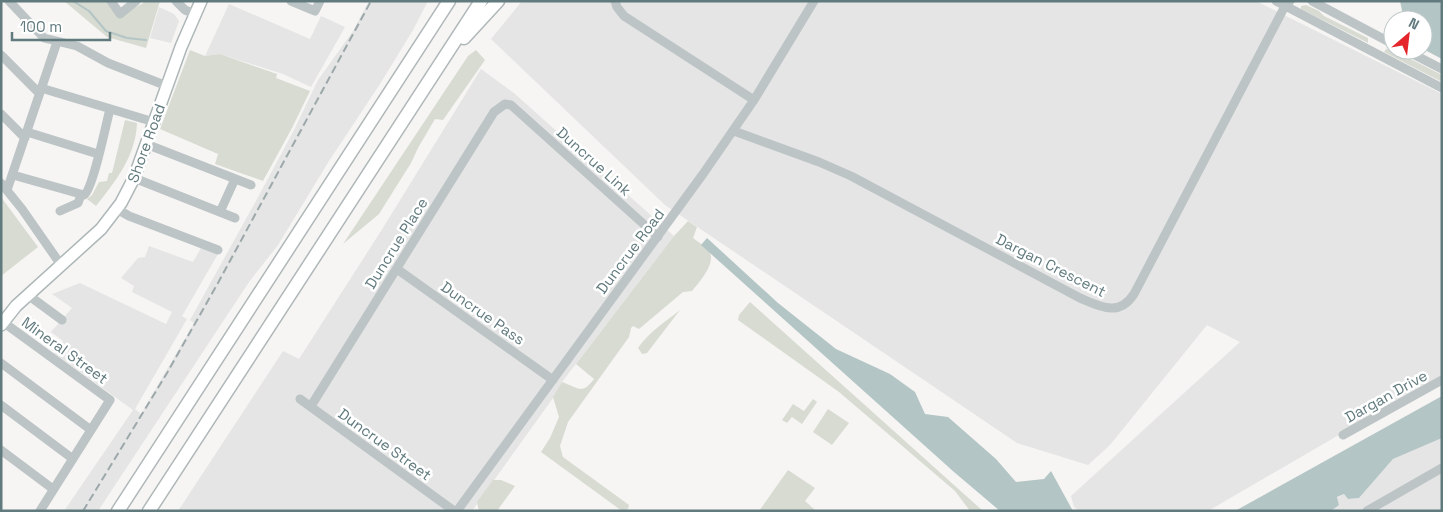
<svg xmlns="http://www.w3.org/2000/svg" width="1443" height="512" viewBox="0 0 1443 512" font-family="'Space Grotesk',sans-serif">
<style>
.built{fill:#e4e5e4}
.green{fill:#d8dbd2}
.water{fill:#b3c5c5}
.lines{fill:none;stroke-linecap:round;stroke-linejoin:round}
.stream{stroke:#b3c5c5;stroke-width:2}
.major-casing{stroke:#aeb7b8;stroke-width:14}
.highway-casing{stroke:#b0b7b9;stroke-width:15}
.minor{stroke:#bdc4c6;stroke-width:9}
.major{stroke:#fff;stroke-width:11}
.highway{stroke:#fff;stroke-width:12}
.rail{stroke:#9ca8aa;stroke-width:2;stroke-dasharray:8 4;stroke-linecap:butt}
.labels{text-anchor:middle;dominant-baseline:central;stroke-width:5;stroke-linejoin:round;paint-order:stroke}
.street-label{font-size:15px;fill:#617a7e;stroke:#fff}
</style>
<rect width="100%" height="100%" fill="#f6f5f3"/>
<path class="built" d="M369 1H428L413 30 380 84 329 161 278 245 249 282 98 511H64L133 410 54 353 63 341 51 332 72 308 52 294 80 283 166 324 172 312 132 292 134 286 121 278 138 258 145 257 149 246 193 262 201 248 218 254 182 316 187 319 135 409 141 414 194 323 190 320 257 199 293 132 318 80 353 31Z
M522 1H1256L1442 94V375L1208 511H1080L1074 507 1071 496 1240 342 1207 325 1110 445 1088 465 1017 443 665 205 491 39Z
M229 4 310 39 321 16 345 27 311 87 283 74 220 54 205 56Z
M159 7 174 14 179 21 171 43 150 38Z
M481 69 515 94 674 236 562 382 553 398 472 511H178L283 351 299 359 381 231Z
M1442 438V511H1331L1339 505 1337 498 1344 494 1348 499 1359 498 1393 459Z"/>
<path class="green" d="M64 1H107L119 16 147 1H160L146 48 107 37Z
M1306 5 1319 11 1324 16 1368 38V43L1301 9V6Z
M1386 49 1393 50 1442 75V82L1384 52Z
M190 50 205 56 220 54 277 74 276 78 310 91 292 128 263 181 215 164 218 154 160 129Z
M476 50 485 60 443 120 435 119 418 148 411 163 379 214 343 244 468 56Z
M125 120 137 123C136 156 115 182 96 206L87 199 92 195 99 182 107 181 109 173H112Z
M1 197 38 247 1 276Z
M688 221 697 227 693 238C698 242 705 246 709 251 717 263 699 282 692 291L683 292 639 329 633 326 631 328 629 337 568 422 560 446 563 457 629 505 628 509 622 511 541 452 550 438 559 417 553 397 562 382C579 388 582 395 594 379L576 364 674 236Z
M750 302 983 511H970L955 491 839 392 738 320 739 315Z
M680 310 647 353 642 354 638 348C649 332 665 322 680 310Z
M813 399 817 402 802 424 792 417 787 423 782 420 793 404 804 411Z
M828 409 849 423 832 445 813 432Z
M788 470 815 488 805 501 815 510 759 511Z
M493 480H501L515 486 497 511H479L477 502Z"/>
<path class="water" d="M1400 1H1442V59L1423 49V20H1404Z
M707 238 778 303 836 349 890 374 915 392 925 414 948 417 996 459 1016 482 1044 479 1051 471 1073 511H1000L954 472 701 245Z
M1442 396V438L1393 459 1359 498 1348 499 1344 494 1337 497 1339 505 1331 511H1235Z"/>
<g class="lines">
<path class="stream" d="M73 1 89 11 106 31 127 38 146 40"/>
<g class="major-casing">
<path id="major" d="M1 325 16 306 101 229 121 203 134 178 181 47 201 1"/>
</g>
<g class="highway-casing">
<path id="highway" d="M464 38 498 1
M118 511 449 1
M149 511 481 1"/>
</g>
<path class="minor" d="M9 1 44 38 77 46 108 63 167 86
M111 1 120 14 136 1
M176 1 185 10 195 14
M291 1 315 11 320 1
M615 1 617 7 624 16 754 100
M1276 1 1442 88
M1312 1 1393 44
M1405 50 1442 69
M1 55 39 93
M41 88 154 122
M1 114 25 138
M734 131 819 162 851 176 1080 298C1101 307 1119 317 1134 294L1274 27 1285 6 1290 1
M27 132 98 154
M146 144 251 185
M13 175 84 195C93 189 106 124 110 109
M134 178 235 218
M1 183 22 209 61 265
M7 190 57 42
M117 209 129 216 218 250
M60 211 78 203 81 195
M220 212 235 179
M397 269 553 380
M28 295 62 320
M3 322 110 400 40 511
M1 363 91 430
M300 399 454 511
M1 405 73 459
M311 406 494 112 505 104 511 105 658 237
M1343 435 1442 380
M1 450 53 489
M457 511 703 174 754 100 814 1
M1367 511 1442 468"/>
<use href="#major" class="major"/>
<use href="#highway" class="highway"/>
<path class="rail" d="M83 511 167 373 218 283 371 1"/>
</g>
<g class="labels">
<g class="street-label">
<text transform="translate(146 143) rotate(-70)">Shore Road</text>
<text transform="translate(594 161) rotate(42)">Duncrue Link</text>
<text transform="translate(396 243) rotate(-58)">Duncrue Place</text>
<text transform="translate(630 251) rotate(-53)">Duncrue Road</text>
<text transform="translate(1051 265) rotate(27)">Dargan Crescent</text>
<text transform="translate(483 313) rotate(35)">Duncrue Pass</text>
<text transform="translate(65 350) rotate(36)">Mineral Street</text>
<text transform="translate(1386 396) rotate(-29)">Dargan Drive</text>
<text transform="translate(385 444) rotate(36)">Duncrue Street</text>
</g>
</g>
<rect width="1443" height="512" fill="none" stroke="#617a7e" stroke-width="5"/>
<g transform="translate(1408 35) rotate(28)"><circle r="24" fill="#ffffff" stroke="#c0cacb"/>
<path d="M0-4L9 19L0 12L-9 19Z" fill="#e4252b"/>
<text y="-8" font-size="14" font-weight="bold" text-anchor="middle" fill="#617a7e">N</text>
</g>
<path d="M12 32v8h98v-8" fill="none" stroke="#617a7e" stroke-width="2.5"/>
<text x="20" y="32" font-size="15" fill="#617a7e" stroke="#ffffff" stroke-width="4" paint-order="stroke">100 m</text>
</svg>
